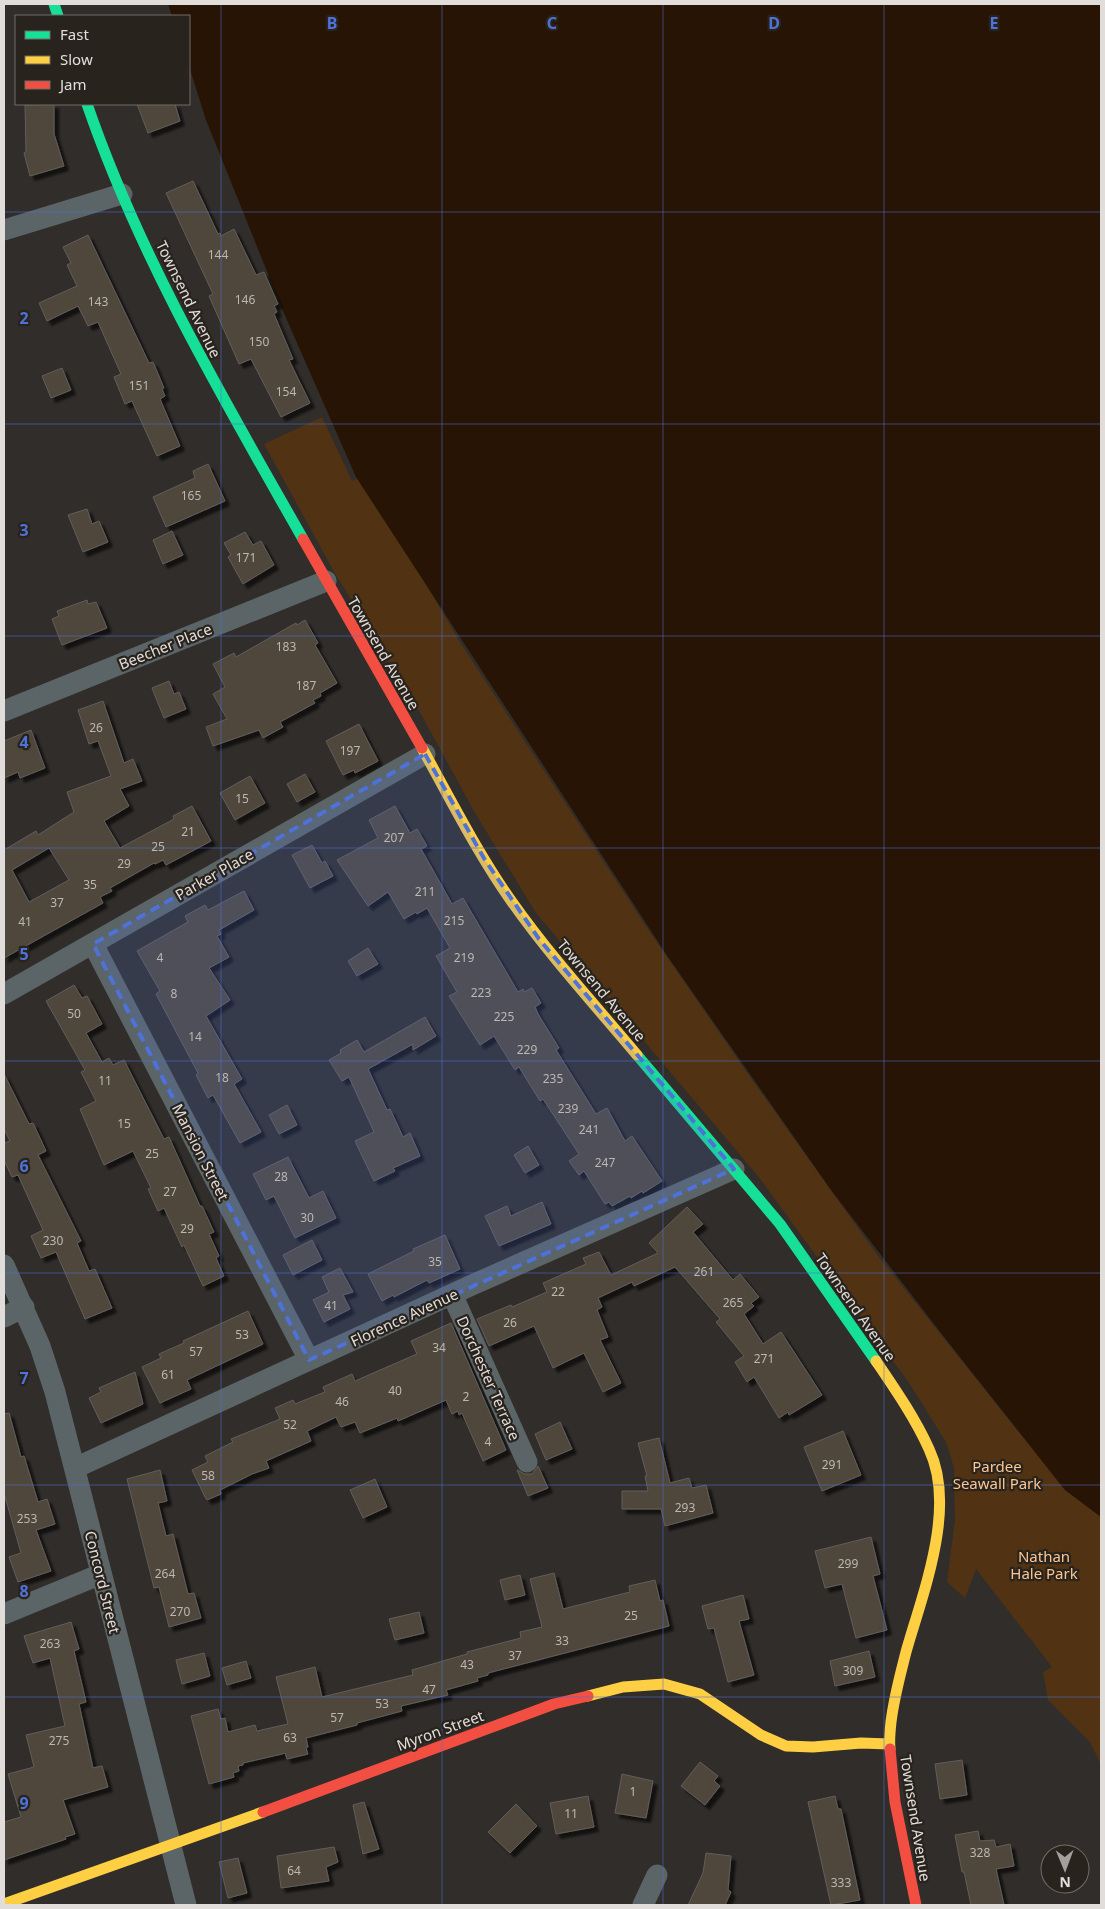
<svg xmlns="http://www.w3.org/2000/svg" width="1105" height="1909" viewBox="0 0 1105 1909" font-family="'Noto Sans',sans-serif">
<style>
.green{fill:#513313}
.water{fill:#281404}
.building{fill:#4f463b;stroke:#615e5c;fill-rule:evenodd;filter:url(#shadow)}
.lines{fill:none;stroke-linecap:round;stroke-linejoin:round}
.street{stroke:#5b6466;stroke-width:21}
.fast{stroke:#16e098;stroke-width:11}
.slow{stroke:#ffcf43;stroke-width:11}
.jam{stroke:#f24e42;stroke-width:11}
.marked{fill:#4e72d8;fill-opacity:0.2;stroke:#4e72d8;stroke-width:4;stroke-dasharray:10 6;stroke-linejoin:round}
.grid{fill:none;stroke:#4e72d8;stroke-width:1;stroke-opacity:0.55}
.labels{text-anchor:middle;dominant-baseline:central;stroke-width:4.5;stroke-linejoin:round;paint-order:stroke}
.number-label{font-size:12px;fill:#bcb7b2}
.street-label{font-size:15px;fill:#e1ddda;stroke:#29231d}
.park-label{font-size:15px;fill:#fbc693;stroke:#29231d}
.grid-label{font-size:16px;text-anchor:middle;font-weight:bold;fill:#4e72d8;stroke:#29231d;stroke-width:4.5;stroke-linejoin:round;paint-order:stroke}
</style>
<defs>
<filter id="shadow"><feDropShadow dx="4.5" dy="4.5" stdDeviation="1" flood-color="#0009"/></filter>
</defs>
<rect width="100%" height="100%" fill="#302d2a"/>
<path class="green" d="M322 417 352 481 363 476 461 644 647 928 750 1077 875 1252 1065 1490 1101 1517V1765L1090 1742 1048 1700 1043 1672 1052 1667 976 1569 965 1598 947 1582 955 1520 954 1468 946 1442 909 1383 758 1176 536 913 475 813 421 714 333 570 264 444Z"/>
<path class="water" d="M168 4H1101V1517L1065 1490 944 1337 831 1190 668 957 356 477 283 311 206 120 189 66V16H172Z"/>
<path class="building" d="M54 104V134L64 166 30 176 24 153 26 152 25 105Z
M137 104H175L180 121 148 133Z
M193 181 218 234 220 233 221 236 234 229 256 275 264 272 278 304 274 306 277 312 274 314 293 359 289 360 310 403 281 417 251 359 239 364 209 296 213 294 166 193Z
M88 235 149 363 153 362 164 388 162 389 165 396 160 399 180 446 157 456 132 401 125 404 114 377 121 374 98 322 88 326 78 306 47 321 39 303 77 286 67 265 71 263 63 247Z
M62 368 71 390 51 398 42 376Z
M208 464 225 501 166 527 153 497 195 478 193 471Z
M87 509 92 524 99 521 108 542 83 552 68 515Z
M172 531 183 555 163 564 153 540Z
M245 532 253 545 261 541 274 565 243 584 228 557 231 555 224 543Z
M87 600 88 604 96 602 107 628 62 645 52 619 59 616 57 611Z
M305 620 318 643 315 645 337 683 320 693 321 696 313 700 315 703 280 722 283 727 263 738 259 730 213 746 206 727 227 719 213 694 225 687 213 664 234 653 236 657 296 623 297 625Z
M169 681 174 694 179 692 186 709 164 718 152 688Z
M103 701 124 763 133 759 142 781 120 789 129 806 104 821 120 848 174 819 173 816 192 806 211 841 166 865 163 860 155 864 154 863 110 888 112 891 100 897 103 903 4 958V850L36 831 38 835 74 812 67 792 111 776 98 741 89 744 78 710ZM49 848 69 880 29 902 12 870Z
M359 724 378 761 355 773 354 770 343 775 326 741Z
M31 730 45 768 20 778 18 772 4 778V741Z
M305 774 315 792 297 802 287 784Z
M250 776 265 803 235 820 220 793Z
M395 806 410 833 417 829 427 846 421 849 452 904 463 898 518 992 523 989 524 992 532 988 541 1003 535 1007 538 1014 559 1048 556 1050 596 1114 607 1108 625 1141 632 1136 662 1181 643 1193 642 1191 631 1198 630 1196 612 1206 609 1202 605 1204 584 1171 579 1175 569 1161 579 1154 543 1099 540 1101 519 1067 515 1070 494 1036 480 1045 449 996 457 992 436 956 450 948 427 908 417 914 416 912 404 919 388 892 368 906 337 860 378 838 369 820Z
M312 845 322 863 325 861 333 876 310 888 292 855Z
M244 891 254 910 219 930 221 934 217 936 229 957 209 968 230 1000 206 1016 242 1079 234 1084 261 1132 240 1143 213 1095 208 1098 196 1075 198 1073 156 994 160 991 137 951 188 922 185 916 205 905 208 910Z
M368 948 378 964 357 976 348 961Z
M74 985 82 998 87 996 102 1024 86 1033 102 1062 109 1058 113 1065 124 1060 164 1139 169 1137 200 1206H202L214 1232 209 1234 219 1256 216 1258 224 1276 203 1286 184 1245 182 1247 164 1208 158 1211 148 1189 151 1188 133 1151 104 1165 80 1109 96 1101 81 1072 85 1070 46 1001Z
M425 1017 436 1036 413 1050V1044L368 1069 387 1110 390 1109 403 1137 410 1133 420 1156 393 1168 395 1171 374 1181 355 1141 374 1132 349 1077 342 1081 329 1060 341 1053 340 1050 357 1040 364 1052Z
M4 1074 29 1124 33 1123 46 1151 38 1155 81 1241 77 1243 89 1271 95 1269 112 1308 85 1319 56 1252 41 1258 31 1236 43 1230 18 1175 12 1177 4 1160V1143L10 1141 4 1129Z
M287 1105 297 1125 279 1134 269 1115Z
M528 1146 539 1165 525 1173 514 1155Z
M288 1157 309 1198 323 1191 336 1218 295 1238 274 1196 266 1200 253 1174Z
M542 1202 551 1224 499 1246 485 1216 507 1206 511 1216Z
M687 1207 703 1224 693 1232 733 1280 740 1274 759 1297 751 1303 754 1306 744 1314 763 1344 781 1332 822 1395 789 1415 788 1412 779 1418 754 1377 747 1382 735 1362 744 1356 716 1322 720 1319 675 1267 634 1286 632 1282 598 1298 602 1307 597 1310 608 1337 600 1340 621 1383 603 1392 584 1353 553 1368 534 1326 489 1346 477 1319 511 1305 512 1307 547 1292 543 1283 586 1264 583 1258 599 1252 611 1275 658 1253 649 1243Z
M445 1235 460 1269 429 1283 427 1280 394 1297 393 1295 382 1301 368 1274 414 1251 413 1249Z
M312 1240 322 1260 293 1275 283 1255Z
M340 1268 353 1292 343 1295 350 1309 324 1322 313 1300 329 1292 322 1277Z
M248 1311 263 1344 187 1380 191 1389 160 1403 142 1367 161 1358 159 1354 184 1343 183 1341Z
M451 1323 506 1450 483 1461 462 1413 459 1415 458 1411 452 1414 446 1400 398 1421 397 1418 360 1433 355 1422 341 1427 336 1417 307 1431 311 1441 266 1461 269 1468 252 1474 220 1490 221 1494 207 1500 205 1497 192 1470 208 1462 205 1456 233 1442 231 1439 280 1419 275 1408 293 1400 295 1404 325 1392 323 1387 352 1374 355 1381 417 1354 411 1341Z
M135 1372 143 1404 101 1423 89 1398 101 1392 99 1388Z
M9 1413 21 1457 24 1456 38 1502 47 1499 55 1524 36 1530 51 1571 18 1582 9 1557 21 1553 4 1493V1414Z
M560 1422 572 1449 546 1460 535 1434Z
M843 1431 861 1475 822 1491 804 1447Z
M659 1438 670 1483 689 1478 692 1488 706 1485 713 1513 665 1526 661 1509H622V1491H648L645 1476H647L638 1443Z
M538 1466 548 1488 528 1496 517 1470 525 1474H532Z
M160 1470 167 1501 158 1503 166 1536 173 1534 188 1594 194 1593 201 1618 169 1627 159 1587 154 1588 127 1479Z
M375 1479 387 1507 363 1518 350 1490Z
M871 1537 880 1574 873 1576 887 1630 856 1638 842 1584 825 1588 815 1551Z
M554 1573 563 1609 630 1592 629 1586 655 1580 660 1601 663 1600 669 1626 488 1673V1675L477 1678 478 1681 446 1690 448 1695 401 1706 402 1711 357 1723V1725L306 1738 308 1747 306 1748 308 1754 287 1759 285 1753 282 1754 243 1763V1765L238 1766 239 1771 233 1773 234 1777 209 1784 191 1716 218 1709 221 1719 225 1718 228 1732 255 1725 257 1731 288 1724 276 1677 315 1667 322 1697 413 1675 412 1670 467 1654V1652L521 1638 520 1632 542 1627 530 1579Z
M520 1575 525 1595 505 1600 500 1580Z
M743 1595 749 1619 739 1621 754 1675 728 1682 714 1628 708 1629 702 1606Z
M419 1612 424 1633 395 1640 389 1619Z
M71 1622 79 1649 74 1651 86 1702 79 1704 93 1768 102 1766 108 1787 63 1800 75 1834 65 1837 66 1839 4 1860V1822L21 1817 8 1774 34 1767 26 1735 65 1726 50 1658 33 1663 24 1636Z
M869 1651 875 1677 835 1686 830 1661Z
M204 1653 210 1676 182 1684 176 1660Z
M246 1661 251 1678 227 1685 222 1668Z
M962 1760 967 1795 940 1799 935 1764Z
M700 1762 718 1776 714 1781 720 1786 705 1805 681 1786Z
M622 1774 653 1781 646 1818 615 1813Z
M588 1796 594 1827 556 1834 550 1803Z
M835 1796 838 1809H841L860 1900 831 1905 808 1802Z
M364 1802 379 1849 363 1854 353 1805Z
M516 1804 537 1826 510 1853 488 1832Z
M978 1831 980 1841 994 1840 996 1847 1010 1844 1014 1866 996 1869 1004 1905H971L964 1872H962L955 1835Z
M334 1847 338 1862 326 1867 329 1881 281 1888 277 1856Z
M706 1853 731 1856 728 1890 731 1892 725 1905H688L703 1873Z
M238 1858 247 1893 228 1898 219 1862Z"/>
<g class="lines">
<path class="street" d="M4 230 122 194
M4 711 326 581
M93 944 309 1360
M4 994 425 754
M4 1265 40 1346 55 1392 186 1905
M452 1294 527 1462
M4 1317 24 1307
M75 1468 472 1285 734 1169
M4 1614 101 1574
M643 1905 657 1875"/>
<path class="fast" d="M54 4 58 16
M87 104C140 258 223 398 303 539
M637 1055 780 1224 876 1361"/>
<path class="slow" d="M422 748C451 800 478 854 512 902 550 956 595 1005 637 1055
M876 1361C895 1389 915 1418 929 1449 957 1508 923 1592 906 1652 900 1676 894 1697 891 1722 890 1731 889 1740 890 1749
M588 1696 623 1687 664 1684 700 1694 761 1735 786 1746 813 1747 861 1743 889 1744
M4 1904 263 1812"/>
<path class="jam" d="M303 539 422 748
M890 1749 895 1802 916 1905
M263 1812 554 1704 588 1696"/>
</g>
<path class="marked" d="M425 754 485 860 539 939 734 1169 309 1360 93 944Z"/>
<path class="grid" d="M221 4V1905M442 4V1905M663 4V1905M884 4V1905M4 212H1101M4 424H1101M4 636H1101M4 848H1101M4 1061H1101M4 1273H1101M4 1485H1101M4 1697H1101"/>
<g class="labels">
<g class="number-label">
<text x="218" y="254">144</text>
<text x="245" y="299">146</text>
<text x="98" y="301">143</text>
<text x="259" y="341">150</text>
<text x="139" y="385">151</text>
<text x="286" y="391">154</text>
<text x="191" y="495">165</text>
<text x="246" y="557">171</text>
<text x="286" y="646">183</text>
<text x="306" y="685">187</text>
<text x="96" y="727">26</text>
<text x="350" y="750">197</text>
<text x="242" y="798">15</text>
<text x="188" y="831">21</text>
<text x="394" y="837">207</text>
<text x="158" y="846">25</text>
<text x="124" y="863">29</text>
<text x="90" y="884">35</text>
<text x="425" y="891">211</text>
<text x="57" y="902">37</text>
<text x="454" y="920">215</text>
<text x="25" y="921">41</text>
<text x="160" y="957">4</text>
<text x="464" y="957">219</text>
<text x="481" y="992">223</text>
<text x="174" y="993">8</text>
<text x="74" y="1013">50</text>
<text x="504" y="1016">225</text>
<text x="195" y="1036">14</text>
<text x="527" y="1049">229</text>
<text x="222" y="1077">18</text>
<text x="553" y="1078">235</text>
<text x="105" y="1080">11</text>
<text x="568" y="1108">239</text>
<text x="124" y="1123">15</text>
<text x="589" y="1129">241</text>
<text x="152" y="1153">25</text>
<text x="605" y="1162">247</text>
<text x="281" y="1176">28</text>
<text x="170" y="1191">27</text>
<text x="307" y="1217">30</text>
<text x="187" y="1228">29</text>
<text x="53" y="1240">230</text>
<text x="435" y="1261">35</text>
<text x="704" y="1271">261</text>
<text x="558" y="1291">22</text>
<text x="733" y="1302">265</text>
<text x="331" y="1305">41</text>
<text x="510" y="1322">26</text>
<text x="242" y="1334">53</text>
<text x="439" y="1347">34</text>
<text x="196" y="1351">57</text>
<text x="764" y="1358">271</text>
<text x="168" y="1374">61</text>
<text x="395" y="1390">40</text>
<text x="466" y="1396">2</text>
<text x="342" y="1401">46</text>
<text x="290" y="1424">52</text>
<text x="488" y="1441">4</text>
<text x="832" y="1464">291</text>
<text x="208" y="1475">58</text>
<text x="685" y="1507">293</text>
<text x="27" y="1518">253</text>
<text x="848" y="1563">299</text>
<text x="165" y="1573">264</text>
<text x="180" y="1611">270</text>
<text x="631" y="1615">25</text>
<text x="562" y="1640">33</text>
<text x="50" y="1643">263</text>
<text x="515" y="1655">37</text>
<text x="467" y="1664">43</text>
<text x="853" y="1670">309</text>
<text x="429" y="1689">47</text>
<text x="382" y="1703">53</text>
<text x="337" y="1717">57</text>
<text x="290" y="1737">63</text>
<text x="59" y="1740">275</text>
<text x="633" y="1791">1</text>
<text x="571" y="1813">11</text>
<text x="980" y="1852">328</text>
<text x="294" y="1870">64</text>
<text x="841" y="1882">333</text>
</g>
<g class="street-label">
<text transform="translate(189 299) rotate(64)">Townsend Avenue</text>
<text transform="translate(165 646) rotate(-22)">Beecher Place</text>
<text transform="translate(384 653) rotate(60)">Townsend Avenue</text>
<text transform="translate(214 874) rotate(-30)">Parker Place</text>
<text transform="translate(602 990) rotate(50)">Townsend Avenue</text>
<text transform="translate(201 1152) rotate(63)">Mansion Street</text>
<text transform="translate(856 1307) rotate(55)">Townsend Avenue</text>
<text transform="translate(404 1317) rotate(-25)">Florence Avenue</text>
<text transform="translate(489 1378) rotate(66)">Dorchester Terrace</text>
<text transform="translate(103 1582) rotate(76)">Concord Street</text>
<text transform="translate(440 1730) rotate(-20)">Myron Street</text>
<text transform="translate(916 1818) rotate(81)">Townsend Avenue</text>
</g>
<g class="park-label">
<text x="997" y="1466">Pardee<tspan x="997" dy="17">Seawall Park</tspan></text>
<text x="1044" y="1556">Nathan<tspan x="1044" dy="17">Hale Park</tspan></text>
</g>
</g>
<g class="grid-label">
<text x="332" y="29">B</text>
<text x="552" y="29">C</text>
<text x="774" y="29">D</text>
<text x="994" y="29">E</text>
<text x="24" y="324">2</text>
<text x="24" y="536">3</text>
<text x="24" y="748">4</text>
<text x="24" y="960">5</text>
<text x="24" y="1172">6</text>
<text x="24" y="1384">7</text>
<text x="24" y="1597">8</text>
<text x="24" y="1809">9</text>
</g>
<rect width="1105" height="1909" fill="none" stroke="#e1ddda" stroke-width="10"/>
<rect x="15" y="15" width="175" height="90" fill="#29231d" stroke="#736d69"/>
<rect x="25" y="31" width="25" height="8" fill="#16e098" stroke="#736d69"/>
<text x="60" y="40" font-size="15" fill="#e1ddda">Fast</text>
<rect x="25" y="56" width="25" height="8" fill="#ffcf43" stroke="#736d69"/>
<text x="60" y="65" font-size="15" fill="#e1ddda">Slow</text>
<rect x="25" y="81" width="25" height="8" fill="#f24e42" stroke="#736d69"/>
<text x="60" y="90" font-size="15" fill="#e1ddda">Jam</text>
<g transform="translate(1065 1869) rotate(179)"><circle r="24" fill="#29231d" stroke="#736d69"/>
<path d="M0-4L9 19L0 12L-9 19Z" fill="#a39f9c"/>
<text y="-8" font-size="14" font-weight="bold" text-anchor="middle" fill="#e1ddda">N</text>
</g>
</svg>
